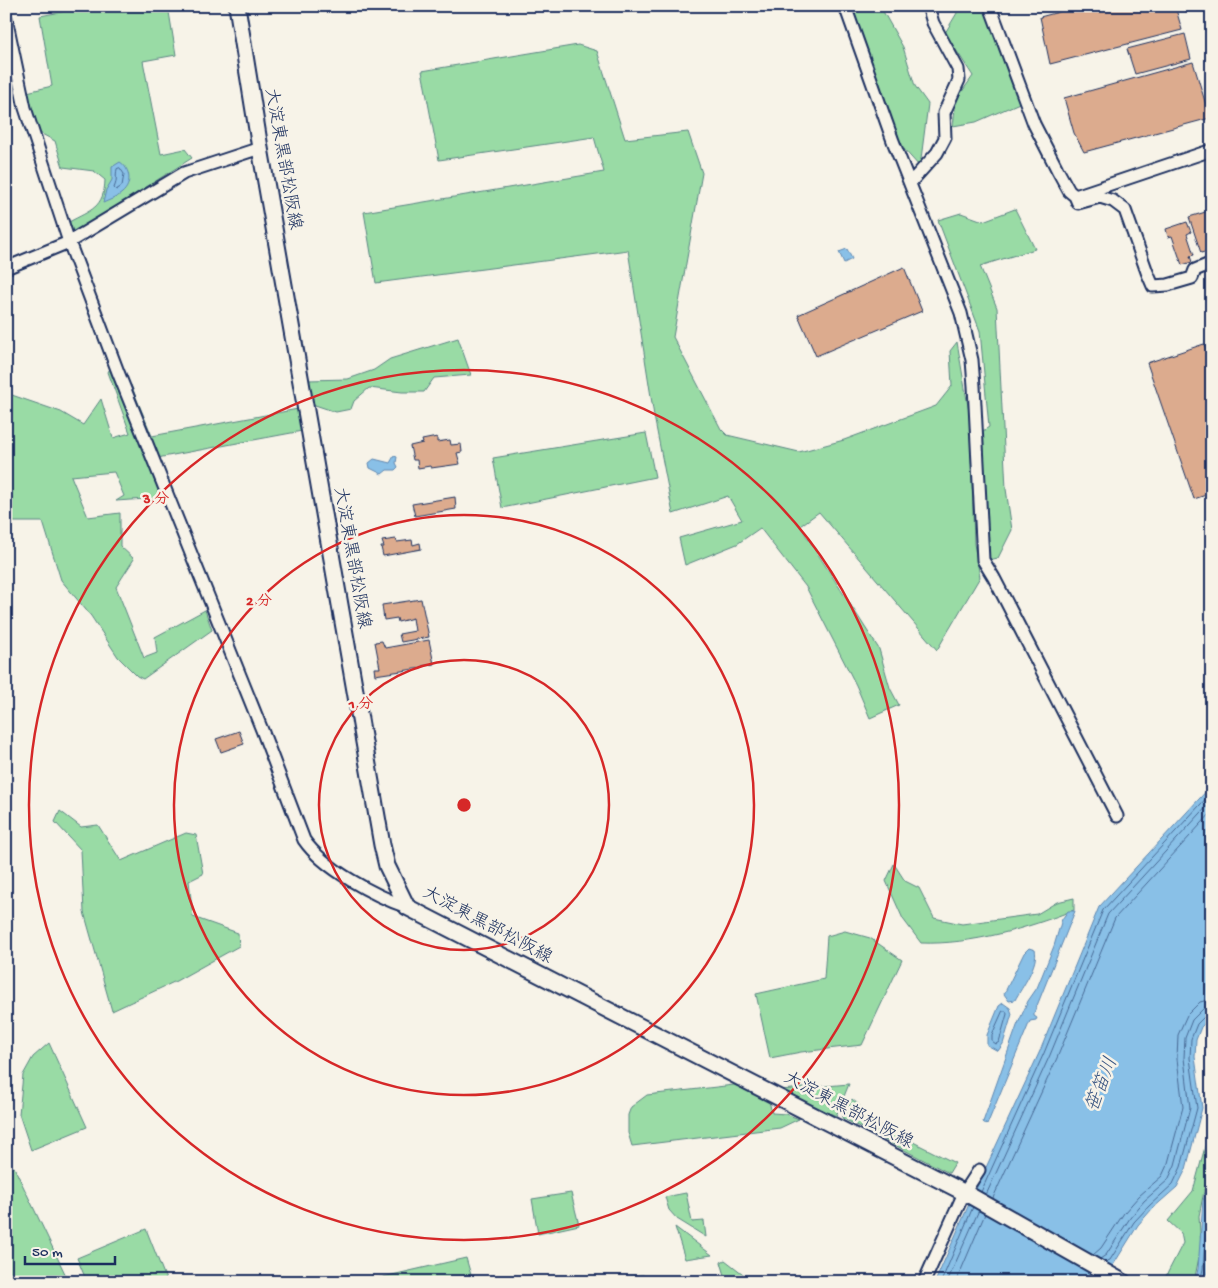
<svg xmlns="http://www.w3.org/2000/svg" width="1218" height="1288" viewBox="0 0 1218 1288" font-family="'Gochi Hand','Klee One',sans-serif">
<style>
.green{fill:#99dba5;stroke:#5a8582}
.water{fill:#89c0e7;stroke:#5d86b0}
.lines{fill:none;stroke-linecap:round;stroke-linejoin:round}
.shore{stroke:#476995;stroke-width:1}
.stream{stroke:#5d86b0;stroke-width:4}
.building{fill:#dcab8e;stroke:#1b2f5e}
.minor-casing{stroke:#1b2f5e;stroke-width:15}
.major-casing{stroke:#1b2f5e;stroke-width:19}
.minor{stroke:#f7f3e8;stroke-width:11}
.major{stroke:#f7f3e8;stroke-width:15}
.ring{fill:none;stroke:#d62828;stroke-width:2.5}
.labels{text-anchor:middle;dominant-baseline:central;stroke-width:5;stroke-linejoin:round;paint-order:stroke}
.street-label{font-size:18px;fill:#1b2f5e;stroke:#f7f3e8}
.water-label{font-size:19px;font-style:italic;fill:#365380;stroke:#f7f3e8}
.centre{fill:#d62828;stroke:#f7f3e8;stroke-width:2.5}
.ring-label{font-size:15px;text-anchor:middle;font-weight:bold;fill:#d62828;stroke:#f7f3e8;stroke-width:5;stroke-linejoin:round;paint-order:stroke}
</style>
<rect width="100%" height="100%" fill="#f7f3e8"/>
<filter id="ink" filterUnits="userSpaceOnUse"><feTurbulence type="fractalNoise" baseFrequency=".02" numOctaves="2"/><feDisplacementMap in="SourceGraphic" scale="10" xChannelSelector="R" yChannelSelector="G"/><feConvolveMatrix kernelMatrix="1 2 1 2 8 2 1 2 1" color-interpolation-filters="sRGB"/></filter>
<g filter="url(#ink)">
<path class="green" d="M92 6H168L176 55 143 61 161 154 185 149 192 158 72 234 69 222C91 210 104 208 105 180L94 171 63 167 55 141 38 132 27 92 52 86 40 16Z
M851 6H880L903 47 915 86 928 104 920 167 902 147Z
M956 6H984L1024 101 976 122 953 126 956 100 973 76 945 33 957 13Z
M578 45 597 51 625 139 688 132 702 173 673 337 721 429 727 435 799 452 844 440 936 406 952 386 950 351 957 342 970 418 974 544 980 577 937 650 819 512 800 526 879 649 890 688 899 705 870 718 856 685 806 587 760 528 737 544 685 565 679 538 742 520 728 496 673 514 654 416 628 250 376 283 364 212 604 172 594 137 439 160 422 71Z
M1015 209 1035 249 980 266 997 308 1006 489 1012 530 998 558 988 560 980 433 989 427 980 331 938 220 961 213 983 221Z
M458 338 471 375 434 378 424 392H402L369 388 354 401 351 409 336 412 315 405 312 401 308 380 348 379 374 370 390 359Z
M112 365 142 441 162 498 116 501 124 496 114 472 71 476 88 517 120 513V546L134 559 116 587 144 658 157 653 155 637 205 610 212 630 143 679 137 676 118 657 91 616 61 580 43 522H13L6 511V393L61 412 83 425 101 399 113 438 130 433 108 372Z
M125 383 131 385 152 436 298 409 302 431 157 458Z
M646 433 655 477 502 508 493 458Z
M60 811 81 827 98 825 121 861 186 833 196 835 203 874 189 881 193 917 238 933 239 946 176 981 112 1011 84 912 81 850 55 822Z
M894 864 905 881 919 888 934 918 962 924 1037 914 1057 902 1074 898V910C1028 928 971 945 921 943L903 919 886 881Z
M845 931 870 938 902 960 862 1045 801 1052 770 1058 756 994 824 979 827 936Z
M49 1043 87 1127 31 1150 19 1114 23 1075 33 1057Z
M849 1084 836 1116 781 1090Z
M734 1085 769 1101 772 1113 786 1114 799 1119 780 1128 632 1146 628 1133V1115L631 1107 647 1095Z
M852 1099 859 1105 865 1118 955 1163 949 1173 842 1118Z
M1212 1121V1165L1205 1186 1199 1216 1201 1247 1194 1282H1167L1164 1280 1183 1243 1181 1233 1168 1221 1193 1191Z
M14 1167 69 1282H6V1170Z
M571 1193 579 1225 538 1234 532 1199Z
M686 1193 692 1222 704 1221 706 1237 677 1219 669 1210 665 1197Z
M675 1227 712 1255 685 1259Z
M146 1229 167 1282H87L77 1258Z
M466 1258 473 1282H382L379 1278Z
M725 1260 747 1277V1282H727L721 1262Z
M643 1275 652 1282H628L631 1276Z"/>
<path class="water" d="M120 162C131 169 132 185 122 193 117 198 109 200 103 203L106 190 112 180V167Z
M847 249 852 259 844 263 839 252Z
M394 456 397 457 396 463 398 467 395 470H387L382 474 370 468 369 463 374 459 390 463Z
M1212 785V1016L1201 1027 1196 1040 1195 1057 1202 1108 1186 1169 1177 1187 1152 1209 1138 1225 1112 1267 1108 1266 1100 1282H935L970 1202 1040 1051 1099 907Z
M1068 911H1075L1034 1013V1016L1037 1018 1036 1020 1030 1021 987 1125 983 1122 1017 1026 1028 1001 1037 988 1054 946 1062 919Z
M1029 948 1035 950C1039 964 1022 987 1015 1000L1009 1001 1004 994 1024 953Z
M1003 1003 1010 1008 1012 1014 1003 1044 998 1051 987 1045V1035L999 1006Z
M1212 1167V1241L1210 1282H1195L1198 1269 1203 1201Z"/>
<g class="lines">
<path class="shore" d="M120 168 124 174 122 186 116 190 114 188C118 179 115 177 117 169Z
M1003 1011H1006L1007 1014 999 1042 996 1044 992 1041V1035Z
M981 1192 1044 1053 1103 910 1212 792
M986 1195 1050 1055 1108 914 1212 801
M993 1198 1057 1058 1115 918 1212 812
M1093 1255 1101 1248 1124 1213 1139 1196 1162 1176 1168 1163 1183 1107 1177 1059 1178 1035 1187 1015 1200 1002 1212 999
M1100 1259 1106 1255 1130 1218 1144 1201 1168 1180 1175 1165 1190 1108 1184 1058 1185 1038 1192 1020 1204 1008 1212 1007
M1105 1262 1110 1260 1134 1222 1149 1206 1173 1184 1181 1167 1197 1108 1190 1058 1191 1039 1197 1024 1207 1014 1212 1013
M941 1282 973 1207
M947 1282 979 1210
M956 1282 985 1214
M1200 1282 1203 1269 1208 1202 1212 1184
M1207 1282 1209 1270 1212 1230"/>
<path class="stream" d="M1209 6 1212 17"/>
</g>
<path class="building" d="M1081 6H1175L1182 30 1050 64 1040 17Z
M1185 34 1191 59 1135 74 1127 49Z
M1193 62 1210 118 1084 152 1074 133 1064 98Z
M1209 211 1212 219V250L1201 253 1189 217Z
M1187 222 1191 232 1187 234 1194 255 1190 256 1192 262 1182 265 1172 236 1168 237 1166 229Z
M904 267 922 311 816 356 798 315Z
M1204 344 1212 366V493L1194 499 1147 363Z
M437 437V442L450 440 451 445 461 444 462 452 457 453 460 464 431 468 430 466 418 468 417 460H413L410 446 423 443 422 440Z
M455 497 456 509 415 516 412 504Z
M396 539 397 542 412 540 413 545 420 543 421 549 383 556 381 547H384L382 541Z
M421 599 429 637 401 642 399 634 415 631 413 618 398 622 397 618 384 620 382 605Z
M429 640 434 664 422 666 421 668 375 675 374 668H380L375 642 382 641 385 648Z
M239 731 244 744 221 752 216 739Z"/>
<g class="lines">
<g class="minor-casing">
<path id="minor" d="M845 6 893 141 961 313 972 360 974 386 983 560 994 578 1117 816
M990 6 1034 124 1057 169 1069 191 1075 196 1078 203 1100 197 1113 201 1125 210 1147 272 1153 286 1168 285 1192 278 1195 270 1212 263
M6 18 25 108 69 242 118 372 262 730 304 840C324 869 375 896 407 907
M910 183 937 153 945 138 944 113 959 80 958 69 933 23 928 6
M1075 196 1212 150
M6 268 69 242 184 173 260 148
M924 1282 964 1193 979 1170"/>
</g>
<g class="major-casing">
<path id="major" d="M237 6 260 148 382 845 387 866 407 907 969 1195 1123 1282"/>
</g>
<use href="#minor" class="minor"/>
<use href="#major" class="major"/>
</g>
</g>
<g class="ring">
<circle cx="464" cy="805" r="145"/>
<circle cx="464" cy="805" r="290"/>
<circle cx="464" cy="805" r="435"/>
</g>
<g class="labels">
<g class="street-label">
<text transform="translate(282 159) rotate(80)">大淀東黒部松阪線</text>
<text transform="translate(351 558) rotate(80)">大淀東黒部松阪線</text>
<text transform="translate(487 926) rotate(28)">大淀東黒部松阪線</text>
<text transform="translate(848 1111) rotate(28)">大淀東黒部松阪線</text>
</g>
<g class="water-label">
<text transform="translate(1103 1085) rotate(-69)">笹笛川</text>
</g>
</g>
<circle cx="464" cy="805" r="8" class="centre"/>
<g class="ring-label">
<text x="156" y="503">3 分</text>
<text x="259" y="605">2 分</text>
<text x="361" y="708">1 分</text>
</g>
<rect width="1218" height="1288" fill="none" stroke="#f7f3e8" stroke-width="25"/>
<rect x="12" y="12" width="1193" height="1263" fill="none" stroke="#1b2f5e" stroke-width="2" filter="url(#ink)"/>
<path d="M25 1256v8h90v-8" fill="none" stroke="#1b2f5e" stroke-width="2.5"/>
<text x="32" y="1256" font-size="15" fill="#1b2f5e" stroke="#f7f3e8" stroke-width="4" paint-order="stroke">50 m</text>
</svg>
